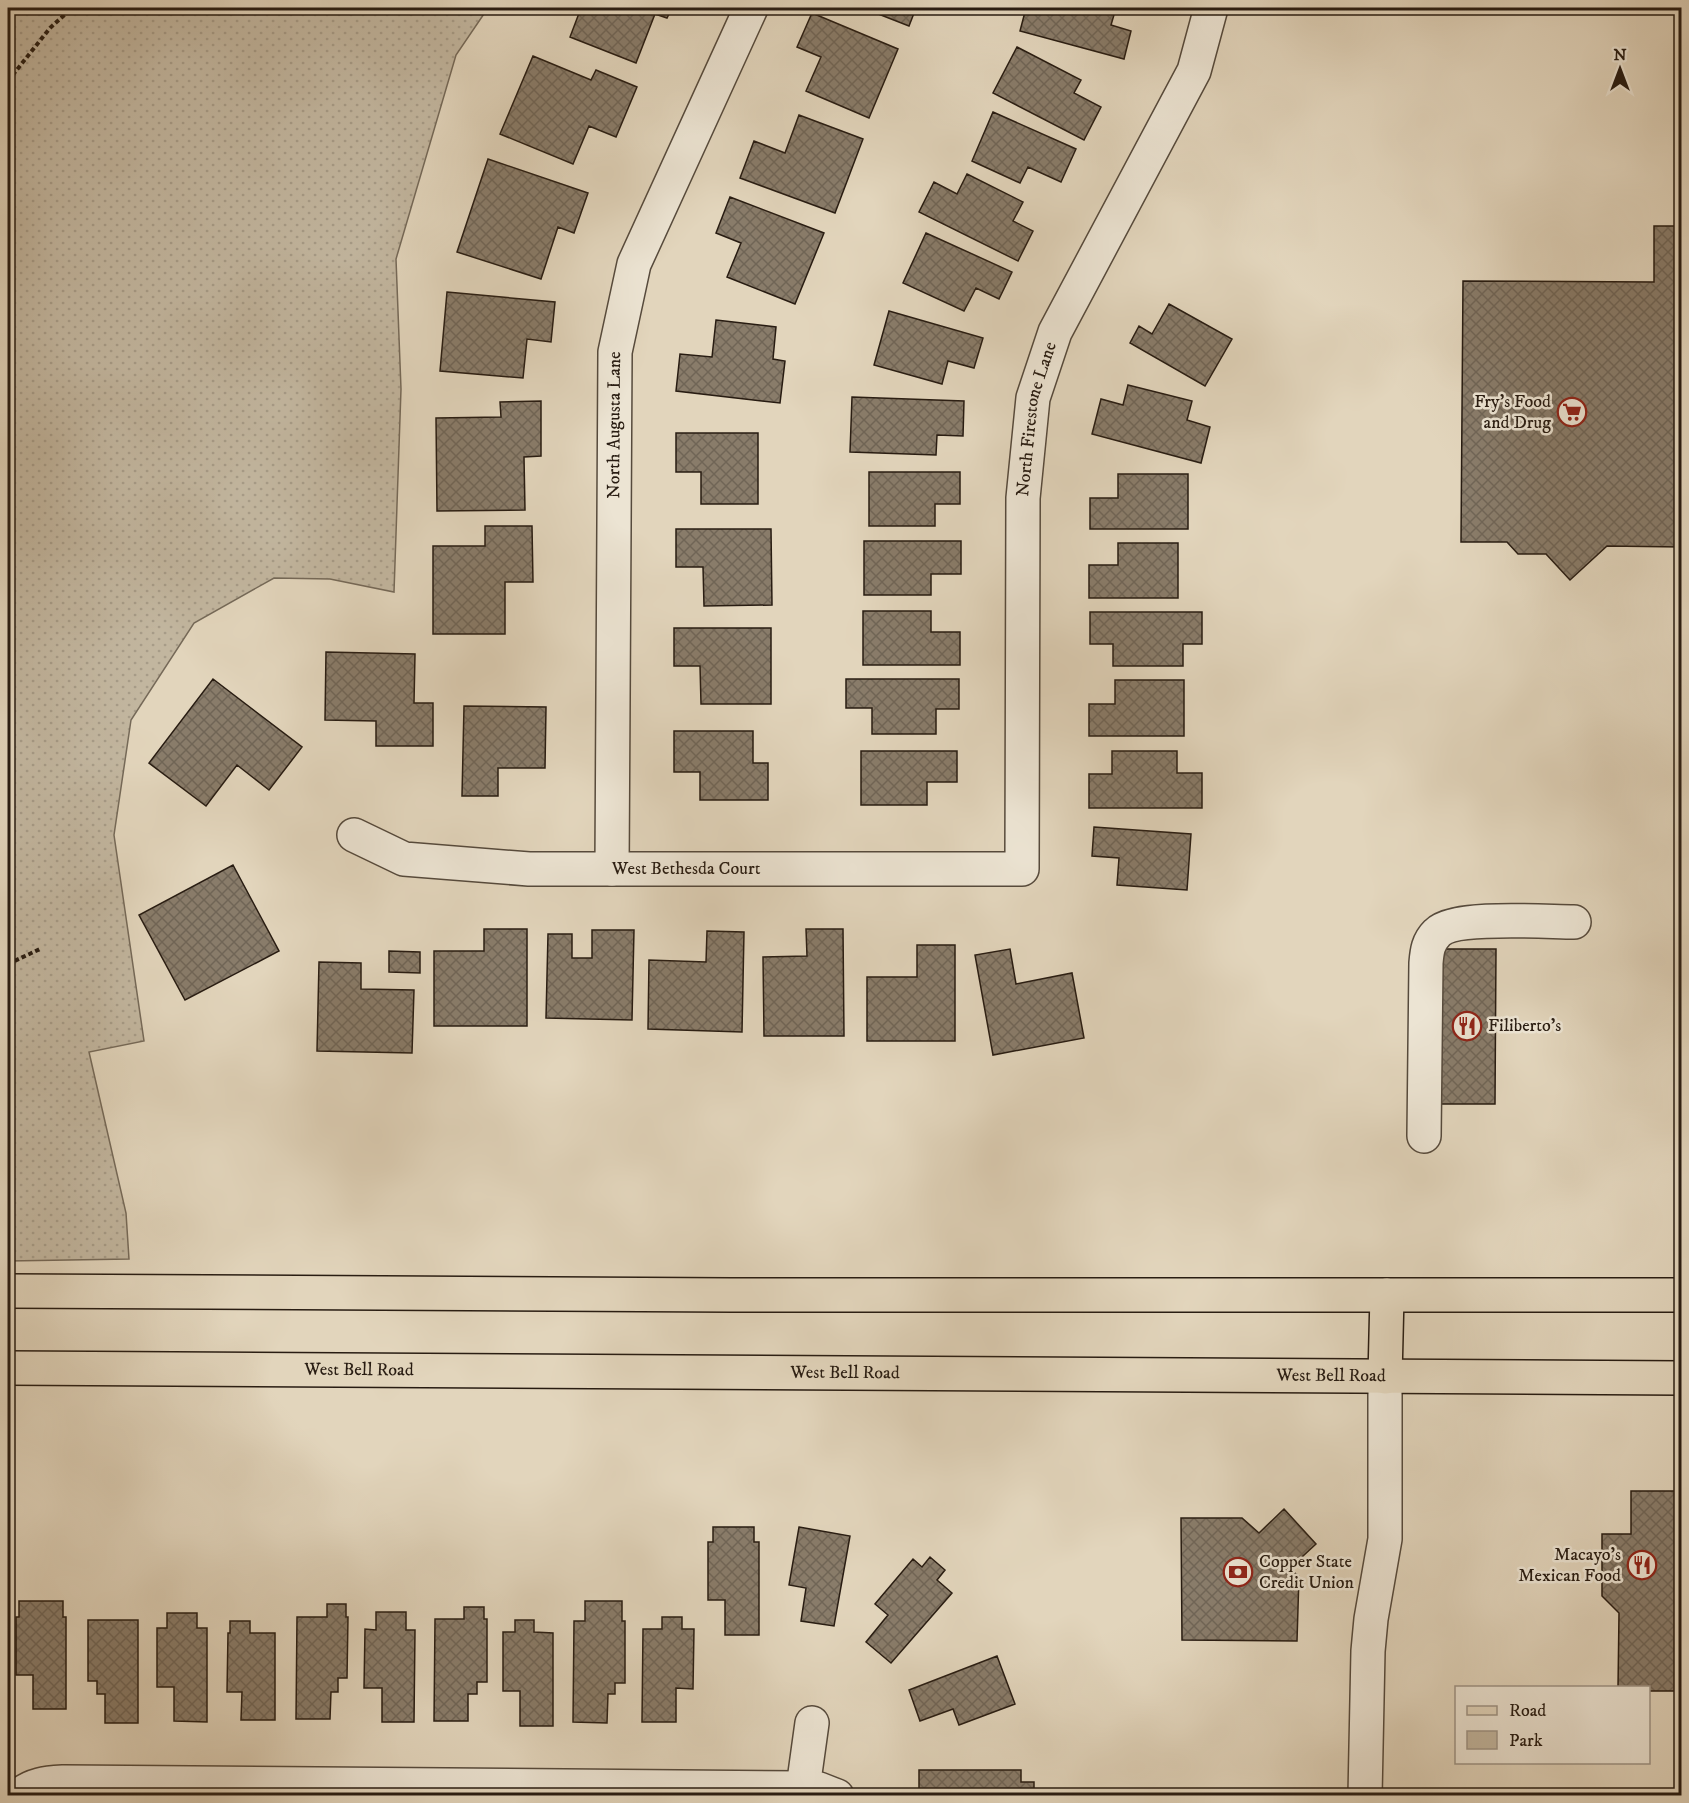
<svg xmlns="http://www.w3.org/2000/svg" width="1689" height="1803" viewBox="0 0 1689 1803" font-family="'IM FELL DW Pica',serif">
<style>
.green{fill:url(#green-dots);stroke:#756958;stroke-width:1.5}
.building{fill:url(#building-cross-hatch);stroke:#281c12;stroke-width:1.5}
.lines{fill:none;stroke-linecap:round;stroke-linejoin:round}
.minor-casing{stroke:#564a3c;stroke-width:36}
.major-casing{stroke:#281c12;stroke-width:36}
.path{stroke:#281c12;stroke-width:4;stroke-dasharray:4.5 3;stroke-linecap:butt}
.minor{stroke:#ece4d3;stroke-width:33}
.major{stroke:#e2d5bc;stroke-width:33}
.labels{text-anchor:middle;dominant-baseline:central;stroke-width:5;stroke-linejoin:round;paint-order:stroke}
.poi-label{font-size:18px;fill:#281c12;stroke:#ece4d3;text-anchor:end}
.street-label{font-size:18px;fill:#281c12;stroke:#ece4d3}
</style>
<defs>
<pattern id="green-dots" width="8" height="8" patternUnits="userSpaceOnUse" patternTransform="scale(1.5)"><rect width="8" height="8" fill="#c2b69f"/><path d="M2 2h.1M6 6h.1" fill="none" stroke="#a79c88" stroke-width="1.8" stroke-linecap="round"/></pattern>
<pattern id="building-cross-hatch" width="8" height="8" patternUnits="userSpaceOnUse" patternTransform="scale(1.5)"><rect width="8" height="8" fill="#897c6a"/><path d="M0 0l8 8M0 8l8-8" fill="none" stroke="#706556"/></pattern>
</defs>
<rect width="100%" height="100%" fill="#e2d5bc"/>
<filter id="stains"><feTurbulence type="fractalNoise" baseFrequency=".00333" numOctaves="4"/><feColorMatrix values="0 0 0 0 .2 0 0 0 0 .09 0 0 0 0 .02 0 0 0 .5 -.17"/></filter>
<radialGradient id="worn" r=".72"><stop offset=".6" stop-color="#630" stop-opacity="0"/><stop offset="1" stop-color="#630" stop-opacity=".3"/></radialGradient>
<path class="green" d="M8 8H488L456 55 396 259 401 389 394 592 330 579 274 578 194 623 131 720 114 835 144 1041 89 1052 126 1213 129 1259 8 1261Z"/>
<path class="building" d="M581 8H672L667 18 655 14 636 63 570 37Z
M863 8H916L909 26Z
M1026 8H1116L1111 25 1131 31 1124 59 1020 31Z
M812 13 898 49 869 118 806 91 821 57 797 47Z
M1017 47 1081 80 1074 93 1101 107 1084 140 993 93Z
M533 56 591 80 596 70 637 87 616 137 589 126 573 164 500 134Z
M993 112 1076 149 1061 182 1028 167 1020 183 972 161Z
M799 115 863 139 835 213 740 178 754 141 785 153Z
M488 159 588 193 574 233 558 227 541 279 457 252Z
M967 174 1023 202 1013 221 1033 231 1018 261 919 212 934 182 957 194Z
M730 197 824 233 795 304 727 277 741 243 716 233Z
M1654 226H1682V547L1607 546 1570 580 1546 554H1518L1507 542H1461L1463 281 1654 282Z
M926 233 1012 272 999 299 976 288 964 311 903 283Z
M447 292 555 302 551 342 527 339 523 378 440 371Z
M1169 304 1232 339 1205 386 1130 343 1139 326 1152 334Z
M889 311 983 338 974 368 948 361 942 384 874 365Z
M716 320 776 327 773 359 785 361 780 403 676 391 680 354 712 357Z
M1128 385 1192 401 1187 420 1210 427 1201 463 1092 434 1101 399 1123 405Z
M852 397 964 401 963 436 937 435 936 455 850 452Z
M541 401V456L524 457 525 510 437 511 436 418 501 417 500 402Z
M676 433H758V504H701V472H676Z
M869 472H960V504H935V526H869Z
M1118 474H1188V529H1090V498H1118Z
M485 526H532L533 582H505V634H433V546H485Z
M676 529H771L772 605 704 606 703 567H676Z
M864 541H961V574H931V595H864Z
M1118 543H1178V598H1089V565H1118Z
M863 611H931V632H960V665H863Z
M1090 612H1202V644H1183V666H1113V644H1090Z
M674 628H771V704H701L700 666H674Z
M326 652 415 654 414 703H433V746H376V721L325 720Z
M213 679 302 747 269 790 237 765 206 806 149 763Z
M846 679H959V709H936V734H872V708H846Z
M1115 680H1184V736H1089V704H1115Z
M464 706 546 707 545 768H498V796H462Z
M674 731H753V763H768V800H700V772H674Z
M861 751H957V782H927V805H861Z
M1112 751H1177V773H1202V808H1089V774H1112Z
M1094 827 1191 834 1187 890 1117 885 1119 858 1092 856Z
M233 865 279 951 185 1000 139 915Z
M484 929H527V1026H434V951H484Z
M806 929H843L844 1036H764L763 957 807 956Z
M592 930H634L632 1020 546 1018 548 934H572V958H592Z
M707 931 744 932 742 1032 648 1029 649 960 706 962Z
M917 945H955V1041H867V977H917Z
M1010 949 1016 984 1072 973 1084 1038 993 1055 975 955Z
M1439 949H1496L1495 1104H1438Z
M389 951 420 952V973L389 972Z
M319 962 361 963V989L414 990 412 1053 317 1051Z
M1631 1491H1682V1691H1648V1688H1618L1619 1613 1602 1596V1534H1631Z
M1284 1509 1316 1544 1289 1569 1299 1576 1297 1641 1182 1640 1181 1518H1242L1259 1533Z
M713 1527H754V1542H759V1635H725V1600H708V1542H713Z
M799 1527 850 1536 834 1626 801 1621 806 1588 789 1585Z
M930 1557 945 1570 937 1580 952 1593 891 1663 866 1642 888 1615 875 1604 913 1559 922 1567Z
M19 1601H63V1617H66V1709H33V1675H16V1617H19Z
M585 1601H622V1621H625V1683H615V1694H608L607 1723 573 1722 574 1621H585Z
M327 1604H346V1617H348L347 1678H338V1692H331L330 1719H296L297 1617H327Z
M464 1607H484V1619H487V1682H477V1694H468V1721H434L435 1619H464Z
M376 1612H406V1630H415L414 1722H382V1688H364L365 1629 376 1630Z
M167 1613H197V1628H207V1722L174 1721V1687H157V1628H167Z
M662 1617H682V1629H694L693 1689 676 1688V1722H642L643 1629H662Z
M88 1620H138V1723H105V1694H97V1681H88Z
M515 1620H534V1632L553 1633V1726H520V1691H503V1632H515Z
M230 1621H250V1633H275V1720H241L242 1692H227L228 1633H230Z
M997 1656 1015 1704 959 1725 953 1709 920 1721 909 1690Z
M919 1770H1021V1782H1034V1796H919Z"/>
<g class="lines">
<g class="minor-casing">
<g id="minor">
<path id="s1" d="M354 835 404 859 529 869H1022L1023 498 1033 398 1055 332 1194 71 1211 8"/>
<path id="s2" d="M612 869 615 352 634 264 751 8"/>
<path d="M1424 1136 1426 963C1427 951 1428 942 1437 933 1454 915 1546 922 1574 922"/>
<path d="M803 1788 812 1723"/>
<path d="M18 1796C32 1784 46 1783 63 1782L803 1788 819 1789 837 1796"/>
<path d="M1365 1796 1368 1651 1371 1619 1385 1539V1377"/>
</g>
</g>
<g class="major-casing">
<g id="major">
<path d="M8 1291 731 1295H1682"/>
<path id="s3" d="M8 1368 1682 1378"/>
<path d="M1385 1377 1387 1295"/>
</g>
</g>
<path class="path" d="M8 81 50 28 72 8
M8 964 40 949"/>
<use href="#minor" class="minor"/>
<use href="#major" class="major"/>
</g>
<defs>
<g id="supermarket-ring" transform="scale(1.5)"><circle r="9.5" fill="#ece4d3" stroke="#8f2418" stroke-width="1.5"/><path d="M-6-5.5h2.5l.6 2H6L4.5 2H-2.5L-4.4-4H-6ZM-1.5 3.2a1.3 1.3 0 1 0 .1 0ZM3 3.2a1.3 1.3 0 1 0 .1 0Z" fill="#8f2418"/></g>
<g id="restaurant-ring" transform="scale(1.5)"><circle r="9.5" fill="#ece4d3" stroke="#8f2418" stroke-width="1.5"/><path d="M-5-6h1v4h1v-4h1v4h1v-4h1v5L-1.5 .5V6h-2V.5L-5-1ZM5-6V6H3V1.5H1.5Q1.5-4 5-6Z" fill="#8f2418"/></g>
<g id="bank-ring" transform="scale(1.5)"><circle r="9.5" fill="#ece4d3" stroke="#8f2418" stroke-width="1.5"/><path d="M-6-4H6V4H-6ZM0-2.3a2.3 2.3 0 1 0 0 4.6a2.3 2.3 0 1 0 0-4.6Z" fill="#8f2418"/></g>
</defs>
<g fill-rule="evenodd">
<use href="#supermarket-ring" x="1572" y="412"/>
<use href="#restaurant-ring" x="1467" y="1026"/>
<use href="#restaurant-ring" x="1642" y="1565"/>
<use href="#bank-ring" x="1238" y="1572"/>
</g>
<g class="labels">
<g class="poi-label">
<text x="1551" y="402">Fry's Food<tspan x="1551" dy="21">and Drug</tspan></text>
<text x="1488" y="1026" text-anchor="start">Filiberto's</text>
<text x="1621" y="1555">Macayo's<tspan x="1621" dy="21">Mexican Food</tspan></text>
<text x="1259" y="1562" text-anchor="start">Copper State<tspan x="1259" dy="21">Credit Union</tspan></text>
</g>
<g class="street-label">
<text stroke="none"><textPath href="#s1" startOffset="1125">North Firestone Lane</textPath></text>
<text stroke="none"><textPath href="#s2" startOffset="444">North Augusta Lane</textPath></text>
<text stroke="none"><textPath href="#s1" startOffset="338">West Bethesda Court</textPath></text>
<text stroke="none"><textPath href="#s3" startOffset="351">West Bell Road</textPath></text>
<text stroke="none"><textPath href="#s3" startOffset="837">West Bell Road</textPath></text>
<text stroke="none"><textPath href="#s3" startOffset="1323">West Bell Road</textPath></text>
</g>
</g>
<rect width="1689" height="1803" fill="none" stroke="#e2d5bc" stroke-width="30"/>
<rect x="9" y="9" width="1671" height="1785" fill="none" stroke="#281c12" stroke-width="3"/>
<rect x="15" y="15" width="1659" height="1773" fill="none" stroke="#281c12" stroke-width="1.5"/>
<rect x="1455" y="1686" width="195" height="78" fill="#ece4d3" stroke="#9e9486" stroke-width="1.5"/>
<rect x="1467" y="1706" width="30" height="9" fill="#e2d5bc" stroke="#9e9486" stroke-width="1.5"/>
<text x="1509" y="1716" font-size="18" fill="#281c12">Road</text>
<rect x="1467" y="1731" width="30" height="18" fill="#c2b69f" stroke="#9e9486" stroke-width="1.5"/>
<text x="1509" y="1746" font-size="18" fill="#281c12">Park</text>
<g transform="translate(1620 69)" stroke="#ece4d3" stroke-width="4.5" paint-order="stroke">
<path d="M0-4.5L10 22L0 15L-10 22Z" fill="#281c12"/>
<text y="-9" font-size="16" font-weight="bold" text-anchor="middle" fill="#281c12">N</text>
</g>
<rect width="100%" height="100%" filter="url(#stains)"/>
<rect width="100%" height="100%" fill="url(#worn)"/>
</svg>
